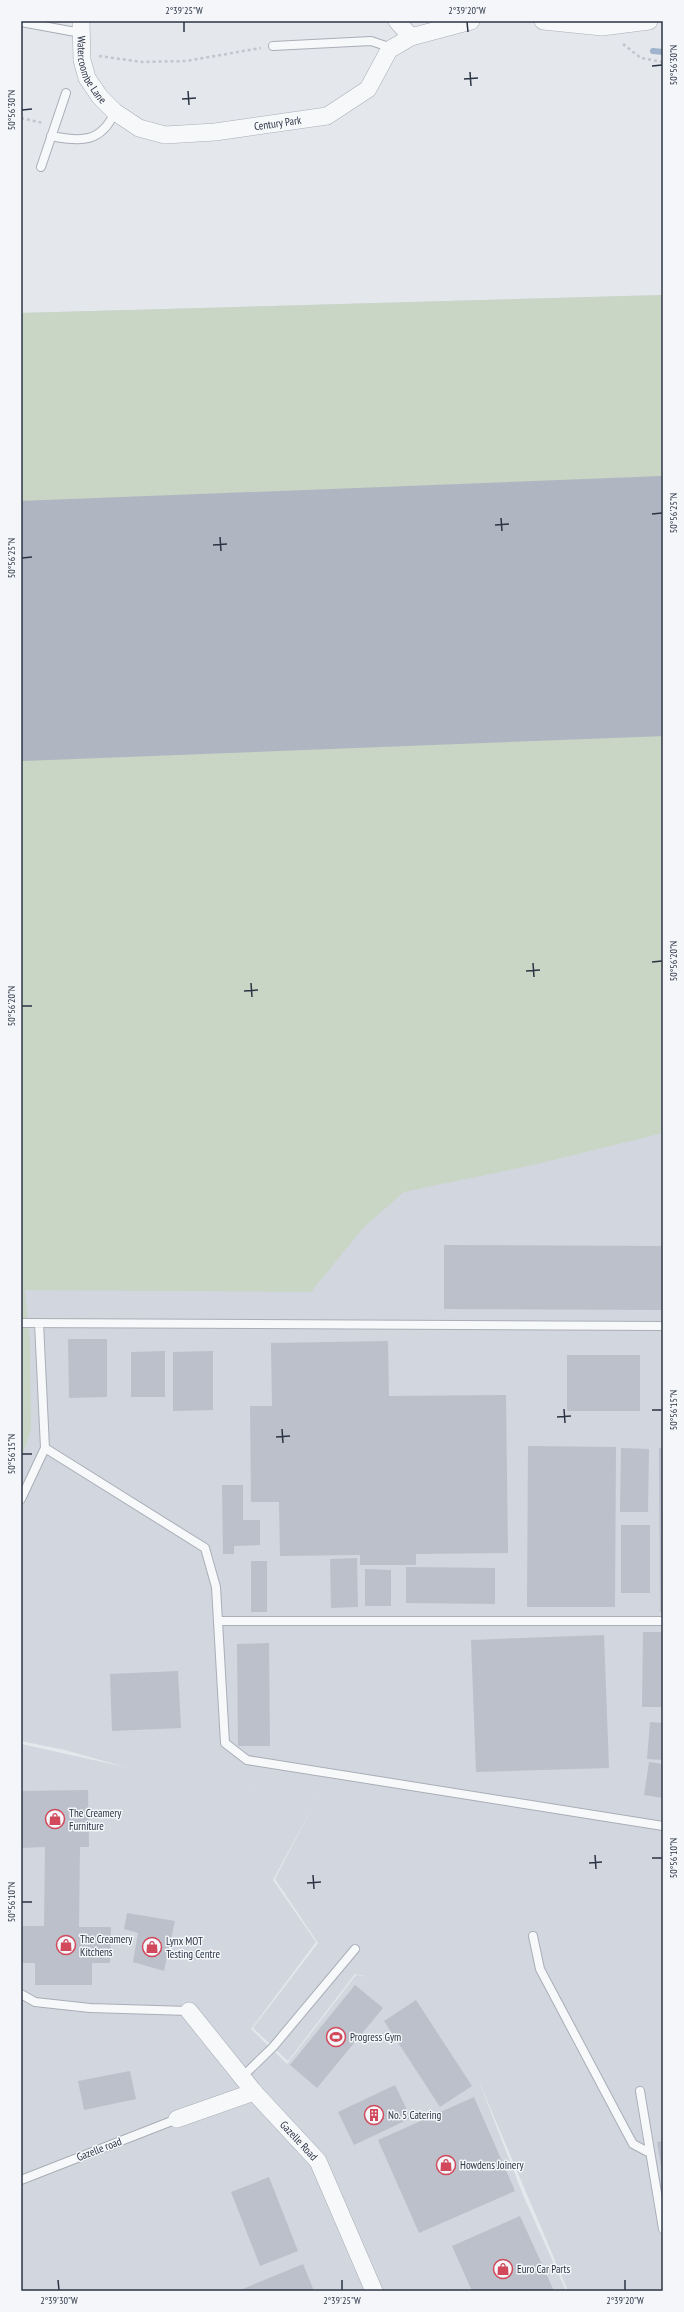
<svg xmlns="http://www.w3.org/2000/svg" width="684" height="2312" viewBox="0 0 684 2312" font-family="'PT Sans Narrow',sans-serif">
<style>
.built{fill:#d2d6de;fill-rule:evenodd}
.green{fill:#c9d6c5}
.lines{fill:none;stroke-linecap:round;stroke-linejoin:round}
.stream{stroke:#9fb4cc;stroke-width:6}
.runway{stroke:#b0b6c1;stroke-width:130}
.building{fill:#bbc0ca}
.service-casing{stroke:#a9aeb7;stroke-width:10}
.minor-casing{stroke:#a9aeb7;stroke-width:18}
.path{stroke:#c2c5cb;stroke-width:2.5;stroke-dasharray:3 3;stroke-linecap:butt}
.service{stroke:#f7f8fa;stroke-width:8}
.minor{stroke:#f7f8fa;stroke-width:17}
.ticks{fill:none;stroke:#2b3445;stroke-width:1.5}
.labels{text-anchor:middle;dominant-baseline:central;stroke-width:3;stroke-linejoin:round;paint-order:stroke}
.street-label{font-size:11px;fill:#2b3445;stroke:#f4f6f9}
.poi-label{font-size:11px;fill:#2b3445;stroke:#f4f6f9;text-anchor:start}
.neatline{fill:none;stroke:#2b3445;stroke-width:1.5}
.ticks-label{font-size:10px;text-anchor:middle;fill:#2b3445}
</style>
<rect width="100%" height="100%" fill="#e4e7ec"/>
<path class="built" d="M663 295V2291H568L478 2079 523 2195 566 2291H21V1744L125 1767 318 1798 125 1767 65 1750 21 1741V313ZM315 1802 275 1879 318 1943 253 2028 288 2061 355 1974 371 1977 356 1975 287 2064 251 2029 316 1942 273 1880Z"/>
<path class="green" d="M663 295V1133L537 1164 404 1192 363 1228 311 1292 25 1290 30 1342 31 1429 21 1460V313Z"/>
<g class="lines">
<path class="stream" d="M653 51 663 52"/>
<path class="runway" d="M21 566 663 541
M21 696 663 671"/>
</g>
<path class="building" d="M444 1245 663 1246V1310L444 1309Z
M68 1339H107V1397L69 1398Z
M388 1341 389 1396 506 1395 508 1553 416 1554V1565H360V1555L280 1556 279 1502H251L250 1406H272L271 1343Z
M165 1351V1397H131V1352Z
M213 1351V1410L173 1411V1352Z
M567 1355H640V1411H567Z
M528 1446 616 1447 615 1607H527Z
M621 1448 649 1449 648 1512H620Z
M659 1448H663V1612H660Z
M222 1485H243V1520H260V1545L234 1546V1554H223Z
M621 1525H650V1593H621Z
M357 1558 358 1607 331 1608 330 1559Z
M251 1561H267V1612H251Z
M406 1567 495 1568V1604L406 1603Z
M365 1569 391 1570V1606H365Z
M643 1632H663V1707H642Z
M604 1635 609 1768 476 1772 471 1640Z
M269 1643 270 1746H238L237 1644Z
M178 1671 181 1728 112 1731 110 1674Z
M650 1722 663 1723V1760L647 1759Z
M649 1762 663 1764V1798L644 1795Z
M88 1790 89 1847H80L79 1927H111L110 1963H92V1985H35V1963H21V1926H44L45 1847 21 1848V1791Z
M127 1913 175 1921 164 1971 133 1962 138 1933 124 1929Z
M355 1985 383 2008 317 2088 290 2065Z
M416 2000 472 2086 440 2107 384 2021Z
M130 2071 136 2099 84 2110 78 2081Z
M395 2085 411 2118 354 2145 338 2112Z
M474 2097 515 2191 419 2233 378 2140Z
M663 2141V2172H662L657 2142Z
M269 2177 298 2251 260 2266 231 2192Z
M520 2216 554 2291H472L452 2246Z
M303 2264 314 2291H238Z"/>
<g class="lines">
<g class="service-casing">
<path id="service" d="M21 22 81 33
M273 46 371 41 392 48
M51 136C81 142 101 143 115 112
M41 167 66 93
M21 1323 663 1326
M45 1448 205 1548 216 1587 225 1743 247 1760 663 1826
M21 1499 45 1448 39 1323
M218 1621H663
M533 1936 540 1969 627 2133 633 2144 650 2153
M21 1994 35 2002 90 2008 189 2011
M242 2077 273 2047 355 1949
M640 2091 663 2229
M21 2180 177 2119"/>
</g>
<g class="minor-casing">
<g id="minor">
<path id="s1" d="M81 21 82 60 87 78 100 97 115 112 139 128 165 135 215 132 327 116 368 89 389 50 411 37 471 21"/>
<path d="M397 21 411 37"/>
<path d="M543 21 602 27 649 21"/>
<path id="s2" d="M189 2011 254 2092 318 2161 374 2291"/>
<path d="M177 2119 254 2092"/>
</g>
</g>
<path class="path" d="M623 44 641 58 663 62
M99 56 142 62 186 61 261 48
M21 118 43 123"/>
<use href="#service" class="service"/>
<use href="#minor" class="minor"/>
</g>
<path class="ticks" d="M184 22V32M467 22 468 32M652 66 662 65M470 72 471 86M464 79 478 78M188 91 189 105M182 99 196 98M22 110 32 109M652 514 662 513M501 518 502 531M495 525 509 524M220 537 221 551M213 545 227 544M22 558 32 557M652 962 662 961M533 963 534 977M526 971 540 970M251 983 252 997M244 991 258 990M22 1006H32M564 1409 565 1423M652 1410H662M557 1417 571 1416M282 1429 283 1443M276 1437 290 1436M22 1454H32M595 1855 596 1869M652 1858H662M589 1863 602 1862M313 1875 314 1889M307 1883 321 1882M22 1902H32M58 2280 59 2290M342 2280V2290M625 2280V2290"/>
<defs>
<g id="shop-ring" transform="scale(1)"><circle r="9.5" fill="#f4f6f9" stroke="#d1495b" stroke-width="1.5"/><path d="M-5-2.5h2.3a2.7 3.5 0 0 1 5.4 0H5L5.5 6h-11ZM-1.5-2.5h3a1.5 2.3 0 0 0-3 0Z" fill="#d1495b"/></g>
<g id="stadium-ring" transform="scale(1)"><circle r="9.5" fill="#f4f6f9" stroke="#d1495b" stroke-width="1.5"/><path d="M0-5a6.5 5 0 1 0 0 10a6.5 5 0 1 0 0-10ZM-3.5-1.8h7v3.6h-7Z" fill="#d1495b"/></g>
<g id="building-ring" transform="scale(1)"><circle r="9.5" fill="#f4f6f9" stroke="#d1495b" stroke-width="1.5"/><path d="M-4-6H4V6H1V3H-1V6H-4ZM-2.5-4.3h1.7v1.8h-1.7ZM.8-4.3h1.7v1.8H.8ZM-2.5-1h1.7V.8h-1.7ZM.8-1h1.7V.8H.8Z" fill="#d1495b"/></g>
</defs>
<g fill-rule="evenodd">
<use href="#shop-ring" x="55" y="1819"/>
<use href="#shop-ring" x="66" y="1945"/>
<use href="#shop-ring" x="152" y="1947"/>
<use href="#stadium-ring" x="336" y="2037"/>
<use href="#building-ring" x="374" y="2115"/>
<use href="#shop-ring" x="446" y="2165"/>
<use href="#shop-ring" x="503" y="2269"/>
</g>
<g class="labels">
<g class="street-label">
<text stroke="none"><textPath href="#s1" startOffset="51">Watercoombe Lane</textPath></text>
<text stroke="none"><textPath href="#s1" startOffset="271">Century Park</textPath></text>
<text stroke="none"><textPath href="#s2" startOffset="170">Gazelle Road</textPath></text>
<text transform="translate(99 2149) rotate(-21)">Gazelle road</text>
</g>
<g class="poi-label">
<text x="69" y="1813">The Creamery<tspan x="69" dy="13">Furniture</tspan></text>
<text x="80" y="1939">The Creamery<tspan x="80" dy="13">Kitchens</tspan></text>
<text x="166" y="1941">Lynx MOT<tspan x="166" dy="13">Testing Centre</tspan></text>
<text x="350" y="2037">Progress Gym</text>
<text x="388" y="2115">No. 5 Catering</text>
<text x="460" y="2165">Howdens Joinery</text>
<text x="517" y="2269">Euro Car Parts</text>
</g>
</g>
<rect width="684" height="2312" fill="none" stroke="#f4f6f9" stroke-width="44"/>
<rect x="22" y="22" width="640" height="2268" class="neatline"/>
<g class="ticks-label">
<text x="184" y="14">2°39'25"W</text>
<text x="467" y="14">2°39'20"W</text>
<text transform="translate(673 65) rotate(-90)" y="4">50°56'30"N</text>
<text transform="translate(11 110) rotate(-90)" y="4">50°56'30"N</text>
<text transform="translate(673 513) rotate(-90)" y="4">50°56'25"N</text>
<text transform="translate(11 558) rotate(-90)" y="4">50°56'25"N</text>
<text transform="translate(673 961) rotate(-90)" y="4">50°56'20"N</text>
<text transform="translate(11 1006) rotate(-90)" y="4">50°56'20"N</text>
<text transform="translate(673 1410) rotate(-90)" y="4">50°56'15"N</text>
<text transform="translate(11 1454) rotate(-90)" y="4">50°56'15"N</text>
<text transform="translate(673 1858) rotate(-90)" y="4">50°56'10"N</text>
<text transform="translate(11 1902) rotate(-90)" y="4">50°56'10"N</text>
<text x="59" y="2304">2°39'30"W</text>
<text x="342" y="2304">2°39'25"W</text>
<text x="625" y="2304">2°39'20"W</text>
</g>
</svg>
